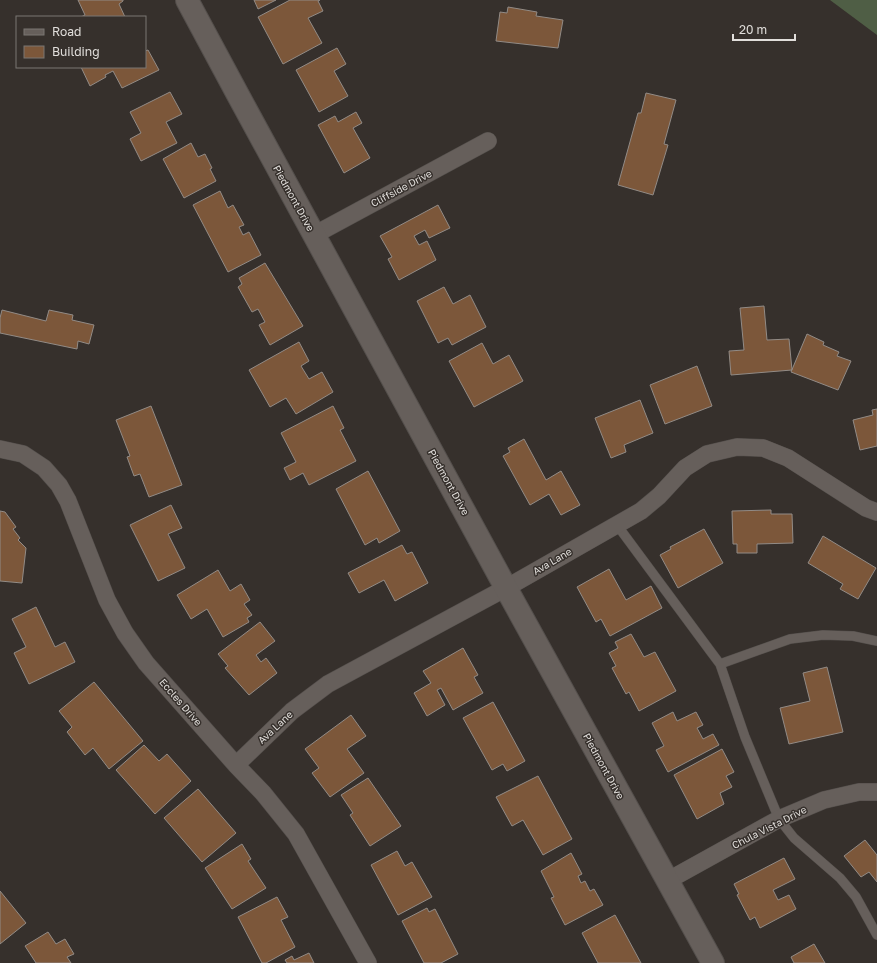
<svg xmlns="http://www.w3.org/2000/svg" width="877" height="963" viewBox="0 0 877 963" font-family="'Golos Text',sans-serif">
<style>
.green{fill:#4f5e45}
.building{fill:#7c573a;stroke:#928b86}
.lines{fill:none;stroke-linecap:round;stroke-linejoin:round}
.service-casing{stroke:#544f4c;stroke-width:10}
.minor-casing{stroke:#544f4c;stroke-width:18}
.tertiary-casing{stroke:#544f4c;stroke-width:24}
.service{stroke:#665f5b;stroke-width:9}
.minor{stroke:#665f5b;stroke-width:17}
.tertiary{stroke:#665f5b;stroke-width:22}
.labels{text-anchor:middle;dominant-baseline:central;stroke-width:3;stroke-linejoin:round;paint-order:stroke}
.street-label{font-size:10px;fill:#e1dedb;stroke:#36302c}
</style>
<rect width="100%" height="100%" fill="#36302c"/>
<path class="green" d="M830 0H877V35Z"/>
<path class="building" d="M78 0H123V1L119 4 125 17H81L85 15Z
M254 0H276L258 9Z
M290 0H320L318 1 323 11 308 18 322 43 283 64 258 17Z
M508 7 537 12 536 16 563 20 558 48 496 41 500 12 507 13Z
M337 48 346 64 334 71 348 96 319 112 296 70Z
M148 50 159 70 122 88 113 71 105 75 106 77 90 86 81 67H145V51Z
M170 92 182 114 166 122 177 143 141 161 130 139 141 133 130 112Z
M646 93 676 100 664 144 668 145 653 195 618 185 638 113H641Z
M356 112 362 123 353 128 370 158 344 173 318 125 335 116 338 122Z
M191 143 198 157 205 154 212 168 210 169 216 181 184 198 163 159Z
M220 191 228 208 233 205 244 225 239 227 243 235 249 232 261 255 228 272 193 205Z
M438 205 450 228 429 238 425 230 414 236 419 245 427 241 436 260 399 280 388 259 392 257 380 236Z
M265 263 303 326 270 345 259 325 265 322 258 309 252 312 238 287 242 284 239 278Z
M444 287 453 304 470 295 486 327 452 345 448 338 438 343 417 301Z
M764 306 767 340 789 339 792 370 731 375 729 351 744 350 740 308Z
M2 310 46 321 49 310 73 315 72 320 94 325 89 344 78 341 77 349 0 333V318Z
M807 334 824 342 823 345 839 352 837 356 851 361 838 390 791 372Z
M299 342 309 361 301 366 309 379 322 372 333 392 296 414 286 398 270 407 249 370Z
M482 343 493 364 509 355 523 381 474 407 449 361Z
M697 366 712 406 665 424 650 385Z
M640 400 653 433 624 445 626 452 611 458 595 418Z
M151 406 182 485 149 497 140 474 134 476 127 457 130 456 116 420Z
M333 406 344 428 340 430 356 461 309 485 303 473 290 480 284 468 296 462 281 433Z
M877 409V446L860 450 853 420 873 415 872 410Z
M524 439 546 480 561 471 580 505 561 515 549 494 530 505 503 456 510 452 508 448Z
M368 471 400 531 379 543 377 538 365 545 336 489Z
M171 505 182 528 168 534 185 568 158 581 130 525Z
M771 510V514H792L793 543 757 544V553H737V544H733L732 511Z
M0 511 5 512 16 527 13 529 20 538 18 540 26 548 22 583 0 581Z
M704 529 723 563 678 588 660 555 671 549 670 547Z
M823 536 876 568 858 599 840 589 843 584 808 563Z
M402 545 407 554 412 552 428 583 395 601 384 580 359 593 348 573Z
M609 569 626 600 651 586 662 608 610 636 601 619 596 622 577 587Z
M218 570 230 591 241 584 250 600 244 604 252 615 247 618 249 622 223 637 207 609 191 619 177 595Z
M36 607 55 647 65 642 75 662 29 684 14 653 26 647 12 619Z
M260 622 275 641 256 655 261 662 266 658 277 673 249 695 225 668 228 666 218 654Z
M631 634 644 657 655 652 676 691 639 711 629 692 626 694 612 668 616 666 609 653 618 648 615 642Z
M463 648 478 675 474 677 483 693 453 710 441 688 437 690 445 705 427 716 414 693 431 683 423 671Z
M827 667 843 732 789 744 780 708 810 701 803 673Z
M94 682 143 741 109 769 93 748 85 755 67 732 72 727 59 711Z
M493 702 525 761 507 771 503 764 492 770 463 718Z
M673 712 677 721 696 712 703 725 697 728 703 739 713 734 719 745 668 772 656 750 664 746 652 723Z
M351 715 366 736 347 749 364 773 330 797 312 773 319 768 305 749Z
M144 745 159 761 167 754 191 781 155 814 116 770Z
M722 749 734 772 726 776 732 787 720 793 724 804 697 819 674 775Z
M538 776 572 839 543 855 523 820 512 826 496 797Z
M368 778 401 826 370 846 350 815 353 813 341 795Z
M198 789 236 833 202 862 164 818Z
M865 840 877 855V882L869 872 861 877 844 856Z
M242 844 251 859 248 861 266 888 232 909 205 868Z
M397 851 405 866 412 862 432 897 398 915 371 865Z
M571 853 582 874 578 876 581 883 585 881 590 891 594 889 603 905 565 925 551 898 554 897 541 871Z
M784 858 795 879 773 890 778 900 789 895 796 909 760 928 755 917 750 920 737 895 739 894 734 884Z
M0 891 26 923 0 944Z
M277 897 288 917 281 920 295 947 266 963H262L238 917Z
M427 908 429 912 435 909 458 954 441 963H424L402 921Z
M615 915 641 963H598L582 933Z
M48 932 56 944 65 939 74 954 67 957 71 963H36L25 946Z
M814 944 825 963H794L791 957Z
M309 953 314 963H287L285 960 292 956 294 960Z"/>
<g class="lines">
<g class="service-casing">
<path id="service" d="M617 525 711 652 720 664 745 737 779 819 794 838 840 878 856 897 877 935
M720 664 790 639 823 635 853 636 877 641"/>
</g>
<g class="minor-casing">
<path id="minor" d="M314 235 488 141
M0 449 23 454 44 468 59 485 68 501 107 600 125 633 146 663 236 765 263 793 296 834 368 963
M236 765 292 711 328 684 506 588 641 511 659 496 685 468 707 454 737 447 763 448 788 458 866 508 877 512
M667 881 779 819 824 800 859 792H877"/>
</g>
<g class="tertiary-casing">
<path id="tertiary" d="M187 0 238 95 506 588 713 963"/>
</g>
<use href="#service" class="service"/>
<use href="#minor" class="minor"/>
<use href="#tertiary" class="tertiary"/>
</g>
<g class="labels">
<g class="street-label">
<text transform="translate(401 188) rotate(-28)">Cliffside Drive</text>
<text transform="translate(294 198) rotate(61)">Piedmont Drive</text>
<text transform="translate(449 482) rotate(61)">Piedmont Drive</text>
<text transform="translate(552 561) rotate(-30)">Ava Lane</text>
<text transform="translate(181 702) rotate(49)">Eccles Drive</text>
<text transform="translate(275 727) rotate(-43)">Ava Lane</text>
<text transform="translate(604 766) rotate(61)">Piedmont Drive</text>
<text transform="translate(769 827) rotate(-27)">Chula Vista Drive</text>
</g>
</g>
<rect x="16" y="16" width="130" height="52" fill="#36302c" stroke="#7a7672"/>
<rect x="24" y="29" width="20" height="6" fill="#665f5b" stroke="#7a7672"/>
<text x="52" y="36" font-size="12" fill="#e1dedb">Road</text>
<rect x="24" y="46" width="20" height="12" fill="#7c573a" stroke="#7a7672"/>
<text x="52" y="56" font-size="12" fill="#e1dedb">Building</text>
<path d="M733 34v6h62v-6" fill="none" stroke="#e1dedb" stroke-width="2"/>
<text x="739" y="34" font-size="12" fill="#e1dedb" stroke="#36302c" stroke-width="3" paint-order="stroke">20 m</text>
</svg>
